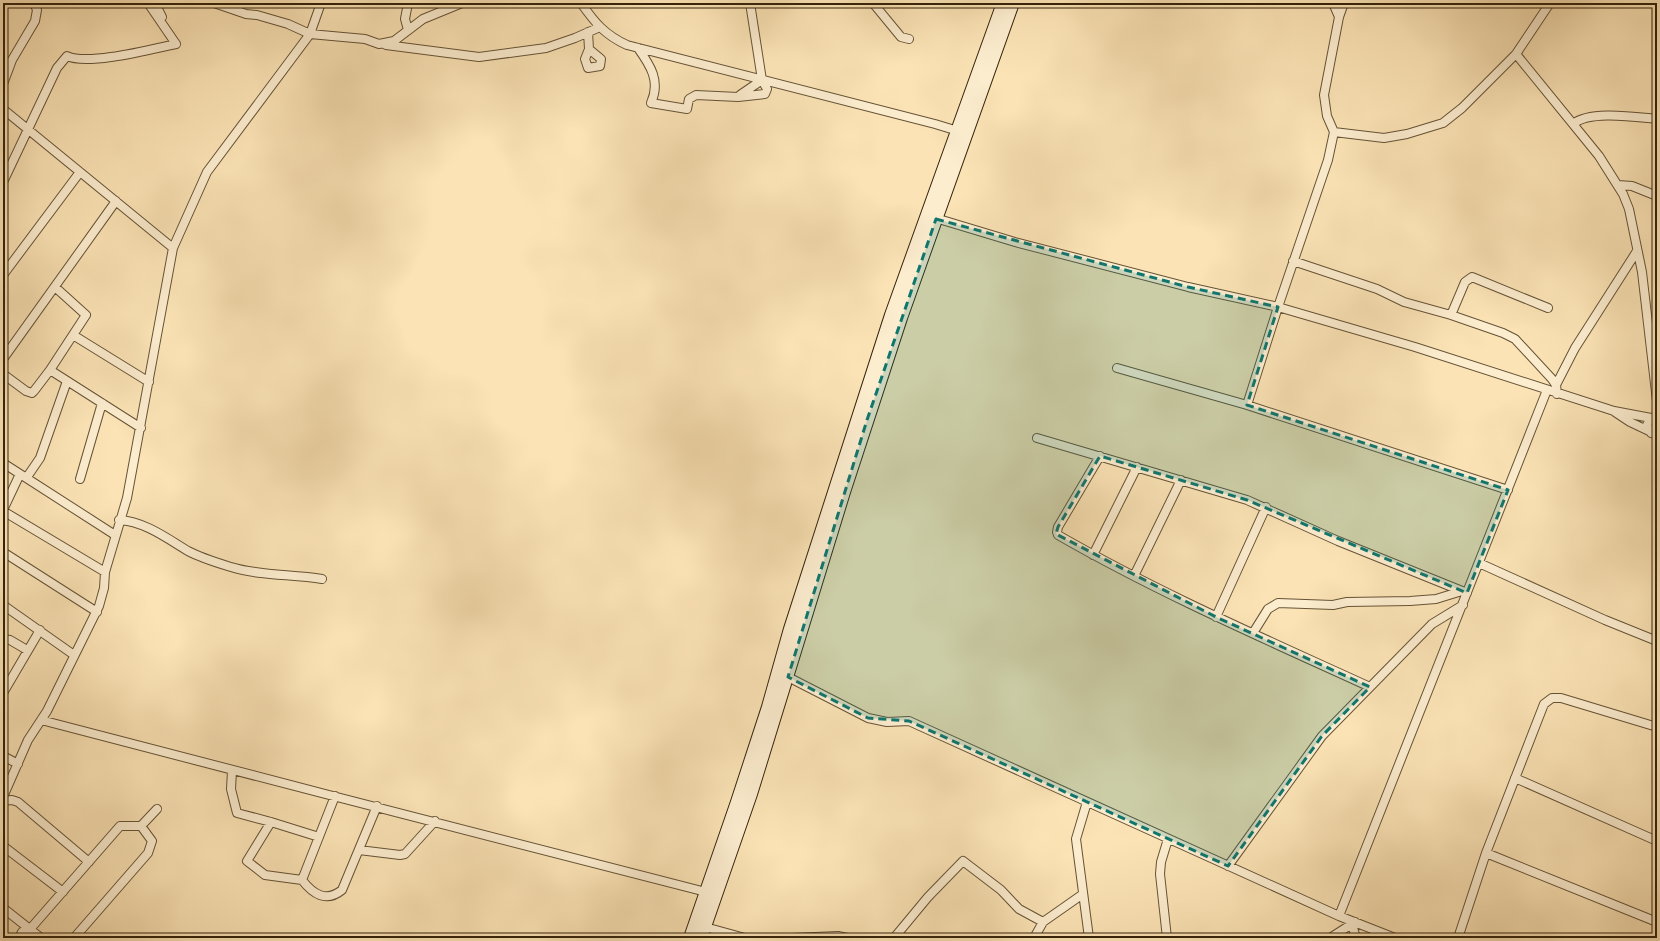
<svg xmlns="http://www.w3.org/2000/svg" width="1660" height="941" viewBox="0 0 1660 941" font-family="'IM FELL English',serif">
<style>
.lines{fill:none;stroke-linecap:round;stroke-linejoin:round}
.street-casing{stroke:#665336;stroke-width:10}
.secondary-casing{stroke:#34230b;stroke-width:14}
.street{stroke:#fcedcf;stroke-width:8}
.secondary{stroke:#fcedcf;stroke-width:12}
.marked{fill:#0f766e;fill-opacity:0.2;stroke:#0f766e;stroke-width:3;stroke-dasharray:8 5;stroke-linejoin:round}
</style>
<rect width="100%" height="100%" fill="#fbe3b5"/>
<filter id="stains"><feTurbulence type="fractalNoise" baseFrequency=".005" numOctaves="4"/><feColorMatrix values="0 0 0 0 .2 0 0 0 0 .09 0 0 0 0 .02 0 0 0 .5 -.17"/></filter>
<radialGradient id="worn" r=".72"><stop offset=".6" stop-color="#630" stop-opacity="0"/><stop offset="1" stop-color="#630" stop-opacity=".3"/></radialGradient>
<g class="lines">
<g class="street-casing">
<path id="street" d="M148 3 176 44
M155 3 162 17
M214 3 246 14 257 15 288 24 310 34 365 39 379 44 394 41 423 19 462 3
M581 3C595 23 605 35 627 45L935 124 958 131
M873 3 901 37 909 39
M1333 3 1339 17
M408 30 405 19 408 3
M588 32 589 49 585 59 588 68 600 66 601 59 589 49
M386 45 479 57 546 48 575 38 600 27
M638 48C650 65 661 81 651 103L687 109 689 99 696 95 738 97 765 94 767 89 762 80 750 3
M1516 54 1599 156 1623 194 1629 209 1642 272 1657 401
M3 84 12 60 35 21 37 10 34 3
M740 95 762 80
M3 109 173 248
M1573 124C1590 110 1635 117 1657 119
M1334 132 1384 138 1407 134 1443 123 1462 108 1516 54 1550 3
M3 182 57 68 67 56C88 66 152 49 176 44
M1618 185 1632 186 1657 196
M932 217 1015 242 1188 287 1278 307 1415 347 1614 411 1651 418
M1293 261 1377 289 1404 302 1451 315 1503 333 1515 339 1552 379 1556 385 1557 394
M3 275 80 172
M1451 315 1465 282 1472 277 1548 308
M73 335 149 382
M3 359 116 201
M1117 368 1247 405 1508 490
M50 370 141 428
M3 374 26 391 32 393 34 391 50 370 86 315 55 287
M1556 385 1575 348 1637 251
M1247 405 1278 307 1328 160 1334 132 1327 116 1324 95 1339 17 1344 3
M1615 412 1630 422 1649 431
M1657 417 1651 418 1647 425 1651 433 1657 434
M1037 438 1247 500 1338 541 1467 593
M1100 456 1058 527 1057 532 1058 535C1159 593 1265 639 1370 687
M3 463 115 535
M27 477 40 458 67 381
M80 479 102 403
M3 510 20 474
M3 511 105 572
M119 520C144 521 168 539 188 551 201 558 218 563 231 567 260 576 292 574 322 579
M3 552 97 612
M1093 555 1137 467
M1479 563 1605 620 1657 641
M1134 576 1181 480
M3 605 74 655
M1216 617 1266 507
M1253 633 1268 609 1278 603 1333 605 1347 602 1410 601 1436 599 1462 591
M3 639 10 640 27 650
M788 677 868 718 887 722 909 721 1339 916 1395 938
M3 693 40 630
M41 720C262 779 485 834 706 892
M3 756 18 764
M232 771 231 789 237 813 271 822 319 837
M1515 778 1657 841
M3 797 28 740 47 711 99 606 104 588 105 572 127 498 173 248 207 172 310 34 321 3
M3 801 12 800 18 802 89 862
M1087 802 1076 839 1089 938
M271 822 247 861 265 875 302 880C313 894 326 903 342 890L377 806
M141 826 157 809
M3 846 63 892
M359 850 400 855 405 854 435 821
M1486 853 1657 922
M1228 866 1322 736 1432 624 1463 605
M302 880 335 796
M3 908 41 938
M1339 916 1547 390
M1352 924 1356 938
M705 927 745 938
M19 938 22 932 31 928 120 826H141
M74 938 148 853 152 841 141 826
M792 938 838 936 847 938
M894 938 928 897 963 861 1001 890 1019 909 1043 922
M1034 938 1043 922 1083 894
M1167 938 1160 874 1161 862 1168 839
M1330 938 1355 922
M1458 938 1486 853 1544 704 1552 698H1561L1657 727"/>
</g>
<g class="secondary-casing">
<path id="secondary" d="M690 938 737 802 768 707 790 629 891 315 1003 3
M701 938 751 794 844 492 901 318 1013 3"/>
</g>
<use href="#street" class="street"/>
<use href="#secondary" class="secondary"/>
</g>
<path class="marked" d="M936 219 1188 287 1278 307 1247 405 1508 490 1467 593 1247 500 1100 456 1058 527 1056 534 1216 617 1370 687 1322 736 1228 866 909 721 868 718 788 677 867 420Z"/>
<rect width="1660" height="941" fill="none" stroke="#fbe3b5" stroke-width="16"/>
<rect x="4" y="4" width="1652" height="933" fill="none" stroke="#34230b" stroke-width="2"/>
<rect x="8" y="8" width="1644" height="925" fill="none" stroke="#34230b"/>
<rect width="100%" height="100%" filter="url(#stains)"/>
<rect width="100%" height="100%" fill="url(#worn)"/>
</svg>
